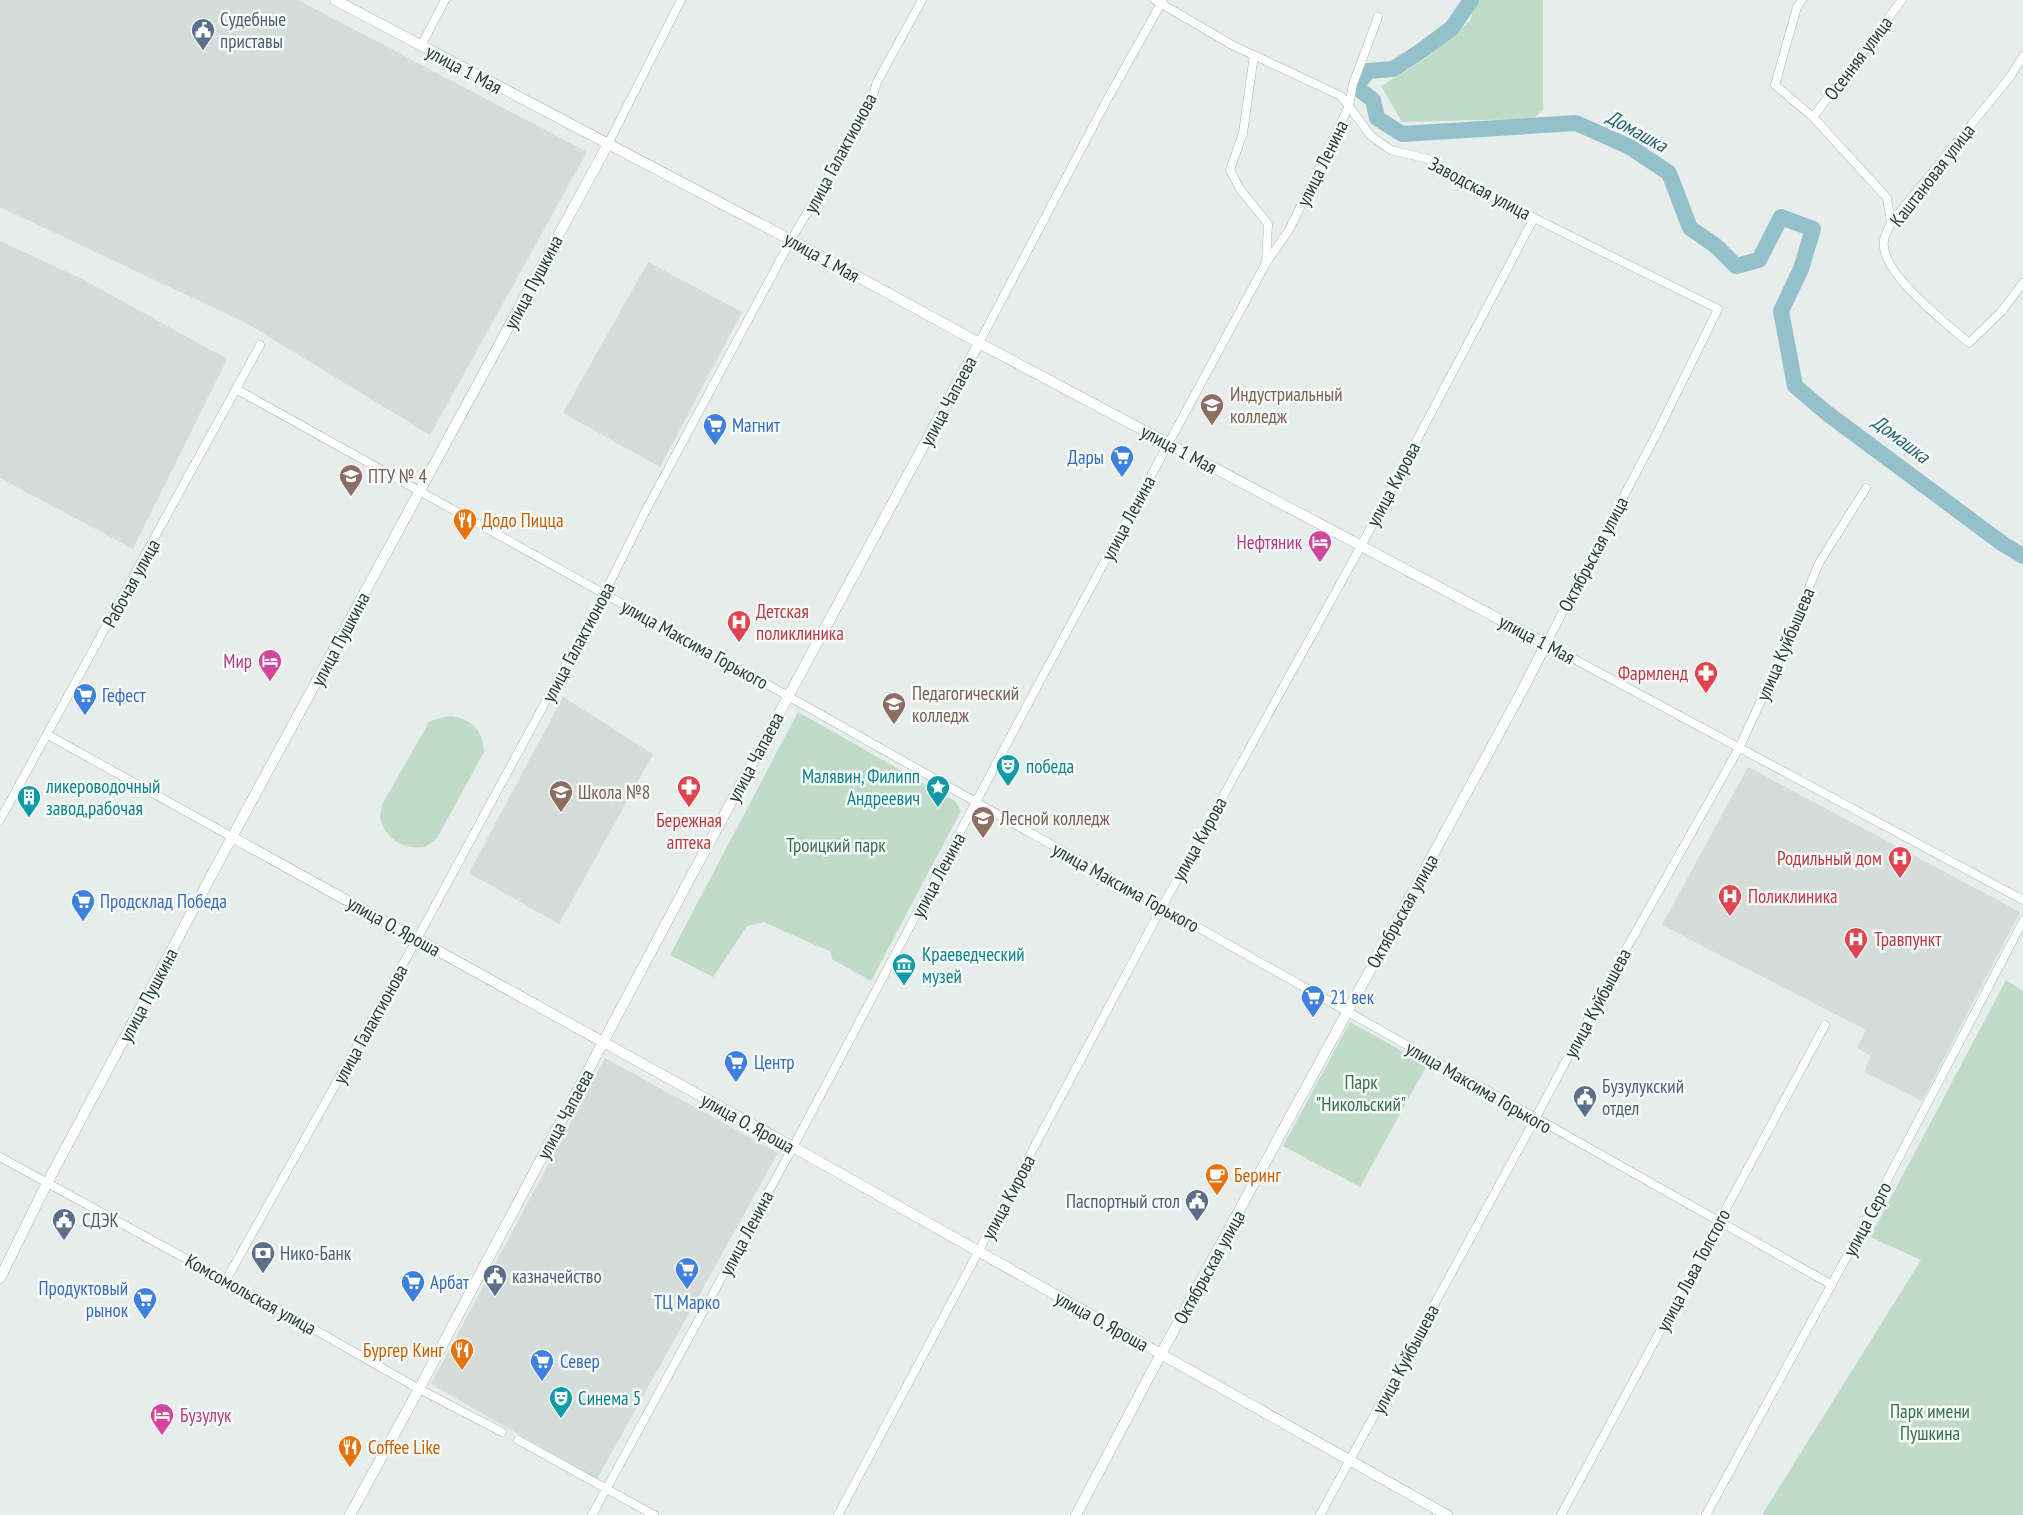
<svg xmlns="http://www.w3.org/2000/svg" width="2023" height="1515" viewBox="0 0 2023 1515" font-family="'PT Sans Narrow',sans-serif">
<style>
.built{fill:#d4ddd9}
.green{fill:#c1dbc9}
.lines{fill:none;stroke-linecap:round;stroke-linejoin:round}
.river{stroke:#94c0cb;stroke-width:16}
.street-casing{stroke:#a9b5b1;stroke-width:9}
.secondary-casing{stroke:#a5b7b2;stroke-width:11}
.street{stroke:#fff;stroke-width:8}
.secondary{stroke:#fff;stroke-width:10}
.labels{text-anchor:middle;dominant-baseline:central;stroke-width:5;stroke-linejoin:round;paint-order:stroke}
.service-label{font-size:19px;fill:#4e5e75;stroke:#f6faf8;text-anchor:start}
.street-label{font-size:19px;fill:#263d38;stroke:#f6faf8}
.education-label{font-size:19px;fill:#785e54;stroke:#f6faf8;text-anchor:start}
.shop-label{font-size:19px;fill:#366cbe;stroke:#f6faf8;text-anchor:start}
.food-label{font-size:19px;fill:#c56008;stroke:#f6faf8;text-anchor:start}
.hotel-label{font-size:19px;fill:#b23c85;stroke:#f6faf8;text-anchor:end}
.health-label{font-size:19px;fill:#be3a42;stroke:#f6faf8;text-anchor:start}
.culture-label{font-size:19px;fill:#0d838f;stroke:#f6faf8;text-anchor:start}
.park-label{font-size:19px;fill:#35704e;stroke:#f6faf8}
.water-label{font-size:20px;font-style:italic;fill:#276373;stroke:#f6faf8}
</style>
<rect width="100%" height="100%" fill="#e6edea"/>
<path class="built" d="M0 0H298L587 152 430 435 246 323 0 207Z
M0 241 82 279 227 359 133 549 0 478Z
M648 262 742 312 660 467 563 413Z
M563 697 653 754 559 924 469 873Z
M1748 767 2020 912 1922 1101 1864 1072 1871 1056 1857 1048 1866 1030 1662 925Z
M605 1058 778 1153 597 1479 431 1384Z"/>
<path class="green" d="M1476 0H1543V110L1535 117 1525 119 1402 122 1381 86 1427 58 1470 21Z
M798 712 955 801 961 811 871 981 832 959 831 952 764 922 747 926 713 977 670 955Z
M451 716C473 720 483 730 484 752L437 838C433 841 428 846 424 847 405 850 386 839 381 821 379 816 382 810 382 805L429 722 439 718Z
M2006 980 2023 991V1515H1762L1921 1260 1870 1237Z
M1350 1022 1427 1065 1360 1187 1283 1146Z"/>
<g class="lines">
<path class="river" d="M1471 0 1452 28 1421 51 1393 69 1368 71 1356 87 1373 100 1377 118 1402 134 1576 123 1630 147 1669 173 1690 228 1716 246 1736 266 1759 260 1781 217 1813 229 1801 269 1781 311 1795 386 1828 414 2003 544 2023 556"/>
<g class="street-casing">
<path id="street" d="M1155 0 1232 45 1341 96 1371 136 1391 150 1428 159 1445 174 1718 309 1657 433 1546 644 2023 900
M1802 0 1797 7 1775 85 1813 117 1887 198 1891 223
M421 46 445 0
M1254 55 1243 133 1230 170 1240 189 1268 224 1266 263
M2023 56 2010 77 1891 223C1889 228 1884 235 1884 241 1879 272 1947 324 1969 343L2001 312 2023 283
M1813 117 1902 0
M608 144 681 0
M979 343 1108 98 1163 0
M236 389 788 696 1832 1285
M48 735 232 837
M0 820 260 345
M0 1157 289 1315 419 1389 502 1432
M226 1280 417 939 604 594 645 512 791 240 870 105 877 82 922 0
M518 1440 654 1515
M592 1515 793 1147 1039 683 1266 263 1289 230 1349 106 1353 84 1378 17
M838 1515 1162 907 1361 546 1534 218
M1320 1515 1535 1119 1616 967 1739 748 1778 664 1819 563 1866 488
M1561 1515 1825 1025
M1706 1515 1852 1247 2023 921"/>
</g>
<g class="secondary-casing">
<path id="secondary" d="M335 0 791 240 979 343 1546 644 1522 691 1161 1354 1076 1515
M232 837 793 1147 1447 1515
M0 1278 47 1183 232 837 608 144
M350 1515 419 1389 687 884 979 343"/>
</g>
<use href="#street" class="street"/>
<use href="#secondary" class="secondary"/>
</g>
<defs>
<g id="civic-pin" transform="scale(1.25)"><path d="M0 17L-7.5 6A9.5 9.5 0 1 1 7.5 6Z" fill="#5c6f8a" stroke="#f6faf8"/><path d="M-.6-6.5H3V-4.5H.6V-3L4-1V1h2V6H-6V1h2V-1L-.6-3ZM-1.2 2.5V6h2.4V2.5Z" fill="#fff"/></g>
<g id="university-pin" transform="scale(1.25)"><path d="M0 17L-7.5 6A9.5 9.5 0 1 1 7.5 6Z" fill="#8d6e63" stroke="#f6faf8"/><path d="M0-5L7-2L0 1L-7-2ZM-4 1L0 2.5L4 1V4Q0 6-4 4Z" fill="#fff"/></g>
<g id="supermarket-pin" transform="scale(1.25)"><path d="M0 17L-7.5 6A9.5 9.5 0 1 1 7.5 6Z" fill="#3f7fe0" stroke="#f6faf8"/><path d="M-6-5.5h2.5l.6 2H6L4.5 2H-2.5L-4.4-4H-6ZM-1.5 3.2a1.3 1.3 0 1 0 .1 0ZM3 3.2a1.3 1.3 0 1 0 .1 0Z" fill="#fff"/></g>
<g id="restaurant-pin" transform="scale(1.25)"><path d="M0 17L-7.5 6A9.5 9.5 0 1 1 7.5 6Z" fill="#e8710a" stroke="#f6faf8"/><path d="M-5-6h1v4h1v-4h1v4h1v-4h1v5L-1.5 .5V6h-2V.5L-5-1ZM5-6V6H3V1.5H1.5Q1.5-4 5-6Z" fill="#fff"/></g>
<g id="hotel-pin" transform="scale(1.25)"><path d="M0 17L-7.5 6A9.5 9.5 0 1 1 7.5 6Z" fill="#d1479c" stroke="#f6faf8"/><path d="M-6-4.5h1.5V1H6V5H4.5V3h-9V5H-6ZM-4 0a1.8 1.8 0 1 1 3.6 0ZM.5 0V-2.5h3Q6-2.5 6 0Z" fill="#fff"/></g>
<g id="hospital-pin" transform="scale(1.25)"><path d="M0 17L-7.5 6A9.5 9.5 0 1 1 7.5 6Z" fill="#e0444e" stroke="#f6faf8"/><path d="M-5-5h3v3.5h4V-5h3V5h-3V1.5h-4V5h-3Z" fill="#fff"/></g>
<g id="pharmacy-pin" transform="scale(1.25)"><path d="M0 17L-7.5 6A9.5 9.5 0 1 1 7.5 6Z" fill="#e0444e" stroke="#f6faf8"/><path d="M-2-6h4v4h4v4h-4v4h-4v-4h-4v-4h4Z" fill="#fff"/></g>
<g id="theatre-pin" transform="scale(1.25)"><path d="M0 17L-7.5 6A9.5 9.5 0 1 1 7.5 6Z" fill="#0f9aa8" stroke="#f6faf8"/><path d="M-5-5.5Q0-4 5-5.5V0Q5 5 0 6Q-5 5-5 0ZM-3.3-2.5H-1v1.5H-3.3ZM1-2.5H3.3v1.5H1ZM-2.8 1Q0 5.5 2.8 1Z" fill="#fff"/></g>
<g id="sight-pin" transform="scale(1.25)"><path d="M0 17L-7.5 6A9.5 9.5 0 1 1 7.5 6Z" fill="#0f9aa8" stroke="#f6faf8"/><path d="M0-6L1.8-2.2L6-1.7L2.9 1.2L3.7 5.4L0 3.3L-3.7 5.4L-2.9 1.2L-6-1.7L-1.8-2.2Z" fill="#fff"/></g>
<g id="school-pin" transform="scale(1.25)"><path d="M0 17L-7.5 6A9.5 9.5 0 1 1 7.5 6Z" fill="#8d6e63" stroke="#f6faf8"/><path d="M0-5L7-2L0 1L-7-2ZM-4 1L0 2.5L4 1V4Q0 6-4 4Z" fill="#fff"/></g>
<g id="building-pin" transform="scale(1.25)"><path d="M0 17L-7.5 6A9.5 9.5 0 1 1 7.5 6Z" fill="#0f9aa8" stroke="#f6faf8"/><path d="M-4-6H4V6H1V3H-1V6H-4ZM-2.5-4.3h1.7v1.8h-1.7ZM.8-4.3h1.7v1.8H.8ZM-2.5-1h1.7V.8h-1.7ZM.8-1h1.7V.8H.8Z" fill="#fff"/></g>
<g id="museum-pin" transform="scale(1.25)"><path d="M0 17L-7.5 6A9.5 9.5 0 1 1 7.5 6Z" fill="#0f9aa8" stroke="#f6faf8"/><path d="M0-6L6-3V-2H-6V-3ZM-5-1h2V3h-2ZM-1-1h2V3h-2ZM3-1h2V3H3ZM-6 4H6V6H-6Z" fill="#fff"/></g>
<g id="cafe-pin" transform="scale(1.25)"><path d="M0 17L-7.5 6A9.5 9.5 0 1 1 7.5 6Z" fill="#e8710a" stroke="#f6faf8"/><path d="M-5.5-4.5H6V0H3Q3 3.5 0 3.5H-2.5Q-5.5 3.5-5.5 0ZM3-3.2v2h1.7v-2ZM-6 4.5H4V6H-6Z" fill="#fff"/></g>
<g id="bank-pin" transform="scale(1.25)"><path d="M0 17L-7.5 6A9.5 9.5 0 1 1 7.5 6Z" fill="#5c6f8a" stroke="#f6faf8"/><path d="M-6-4H6V4H-6ZM0-2.3a2.3 2.3 0 1 0 0 4.6a2.3 2.3 0 1 0 0-4.6Z" fill="#fff"/></g>
</defs>
<g fill-rule="evenodd">
<use href="#civic-pin" x="203" y="30"/>
<use href="#university-pin" x="1212" y="405"/>
<use href="#supermarket-pin" x="715" y="425"/>
<use href="#supermarket-pin" x="1122" y="457"/>
<use href="#university-pin" x="351" y="476"/>
<use href="#restaurant-pin" x="465" y="520"/>
<use href="#hotel-pin" x="1320" y="542"/>
<use href="#hospital-pin" x="739" y="622"/>
<use href="#hotel-pin" x="270" y="661"/>
<use href="#pharmacy-pin" x="1706" y="673"/>
<use href="#supermarket-pin" x="85" y="695"/>
<use href="#university-pin" x="894" y="704"/>
<use href="#theatre-pin" x="1008" y="766"/>
<use href="#pharmacy-pin" x="689" y="787"/>
<use href="#sight-pin" x="938" y="787"/>
<use href="#school-pin" x="561" y="792"/>
<use href="#building-pin" x="29" y="797"/>
<use href="#university-pin" x="983" y="818"/>
<use href="#hospital-pin" x="1900" y="858"/>
<use href="#hospital-pin" x="1730" y="896"/>
<use href="#supermarket-pin" x="83" y="901"/>
<use href="#hospital-pin" x="1856" y="939"/>
<use href="#museum-pin" x="904" y="965"/>
<use href="#supermarket-pin" x="1313" y="997"/>
<use href="#supermarket-pin" x="736" y="1062"/>
<use href="#civic-pin" x="1585" y="1097"/>
<use href="#cafe-pin" x="1217" y="1175"/>
<use href="#civic-pin" x="1197" y="1201"/>
<use href="#civic-pin" x="64" y="1220"/>
<use href="#bank-pin" x="263" y="1253"/>
<use href="#supermarket-pin" x="687" y="1269"/>
<use href="#civic-pin" x="495" y="1276"/>
<use href="#supermarket-pin" x="413" y="1282"/>
<use href="#supermarket-pin" x="145" y="1299"/>
<use href="#restaurant-pin" x="462" y="1350"/>
<use href="#supermarket-pin" x="542" y="1361"/>
<use href="#theatre-pin" x="561" y="1398"/>
<use href="#hotel-pin" x="162" y="1415"/>
<use href="#restaurant-pin" x="350" y="1447"/>
</g>
<g class="labels">
<g class="service-label">
<text x="220" y="19">Судебные<tspan x="220" dy="22">приставы</tspan></text>
<text x="1602" y="1086">Бузулукский<tspan x="1602" dy="22">отдел</tspan></text>
<text x="1180" y="1201" text-anchor="end">Паспортный стол</text>
<text x="82" y="1220">СДЭК</text>
<text x="280" y="1253">Нико-Банк</text>
<text x="512" y="1276">казначейство</text>
</g>
<g class="street-label">
<text transform="translate(1858 58) rotate(-53)">Осенняя улица</text>
<text transform="translate(464 69) rotate(28)">улица 1 Мая</text>
<text transform="translate(840 153) rotate(-62)">улица Галактионова</text>
<text transform="translate(1322 163) rotate(-64)">улица Ленина</text>
<text transform="translate(1932 175) rotate(-52)">Каштановая улица</text>
<text transform="translate(1480 188) rotate(28)">Заводская улица</text>
<text transform="translate(822 257) rotate(29)">улица 1 Мая</text>
<text transform="translate(533 282) rotate(-62)">улица Пушкина</text>
<text transform="translate(948 401) rotate(-62)">улица Чапаева</text>
<text transform="translate(1179 449) rotate(28)">улица 1 Мая</text>
<text transform="translate(1393 484) rotate(-62)">улица Кирова</text>
<text transform="translate(1128 518) rotate(-62)">улица Ленина</text>
<text transform="translate(1593 554) rotate(-62)">Октябрьская улица</text>
<text transform="translate(131 583) rotate(-61)">Рабочая улица</text>
<text transform="translate(340 639) rotate(-62)">улица Пушкина</text>
<text transform="translate(1537 639) rotate(28)">улица 1 Мая</text>
<text transform="translate(578 642) rotate(-62)">улица Галактионова</text>
<text transform="translate(695 644) rotate(29)">улица Максима Горького</text>
<text transform="translate(1785 644) rotate(-67)">улица Куйбышева</text>
<text transform="translate(755 757) rotate(-62)">улица Чапаева</text>
<text transform="translate(1199 839) rotate(-61)">улица Кирова</text>
<text transform="translate(938 875) rotate(-62)">улица Ленина</text>
<text transform="translate(1126 887) rotate(29)">улица Максима Горького</text>
<text transform="translate(1402 911) rotate(-61)">Октябрьская улица</text>
<text transform="translate(394 926) rotate(29)">улица О. Яроша</text>
<text transform="translate(148 995) rotate(-62)">улица Пушкина</text>
<text transform="translate(1597 1003) rotate(-62)">улица Куйбышева</text>
<text transform="translate(370 1024) rotate(-61)">улица Галактионова</text>
<text transform="translate(1479 1087) rotate(30)">улица Максима Горького</text>
<text transform="translate(565 1114) rotate(-62)">улица Чапаева</text>
<text transform="translate(748 1123) rotate(29)">улица О. Яроша</text>
<text transform="translate(1008 1197) rotate(-62)">улица Кирова</text>
<text transform="translate(1867 1219) rotate(-62)">улица Серго</text>
<text transform="translate(746 1233) rotate(-62)">улица Ленина</text>
<text transform="translate(1209 1267) rotate(-61)">Октябрьская улица</text>
<text transform="translate(1693 1270) rotate(-62)">улица Льва Толстого</text>
<text transform="translate(251 1294) rotate(29)">Комсомольская улица</text>
<text transform="translate(1102 1321) rotate(29)">улица О. Яроша</text>
<text transform="translate(1405 1359) rotate(-62)">улица Куйбышева</text>
</g>
<g class="education-label">
<text x="1230" y="394">Индустриальный<tspan x="1230" dy="22">колледж</tspan></text>
<text x="368" y="476">ПТУ № 4</text>
<text x="912" y="693">Педагогический<tspan x="912" dy="22">колледж</tspan></text>
<text x="578" y="792">Школа №8</text>
<text x="1000" y="818">Лесной колледж</text>
</g>
<g class="shop-label">
<text x="732" y="425">Магнит</text>
<text x="1104" y="457" text-anchor="end">Дары</text>
<text x="102" y="695">Гефест</text>
<text x="100" y="901">Продсклад Победа</text>
<text x="1330" y="997">21 век</text>
<text x="754" y="1062">Центр</text>
<text x="430" y="1282">Арбат</text>
<text x="128" y="1288" text-anchor="end">Продуктовый<tspan x="128" dy="22">рынок</tspan></text>
<text x="687" y="1302" text-anchor="middle">ТЦ Марко</text>
<text x="560" y="1361">Север</text>
</g>
<g class="food-label">
<text x="482" y="520">Додо Пицца</text>
<text x="1234" y="1175">Беринг</text>
<text x="444" y="1350" text-anchor="end">Бургер Кинг</text>
<text x="368" y="1447">Coffee Like</text>
</g>
<g class="hotel-label">
<text x="1302" y="542">Нефтяник</text>
<text x="252" y="661">Мир</text>
<text x="180" y="1415" text-anchor="start">Бузулук</text>
</g>
<g class="health-label">
<text x="756" y="611">Детская<tspan x="756" dy="22">поликлиника</tspan></text>
<text x="1688" y="673" text-anchor="end">Фармленд</text>
<text x="689" y="820" text-anchor="middle">Бережная<tspan x="689" dy="22">аптека</tspan></text>
<text x="1882" y="858" text-anchor="end">Родильный дом</text>
<text x="1748" y="896">Поликлиника</text>
<text x="1874" y="939">Травпункт</text>
</g>
<g class="culture-label">
<text x="1026" y="766">победа</text>
<text x="920" y="776" text-anchor="end">Малявин, Филипп<tspan x="920" dy="22">Андреевич</tspan></text>
<text x="46" y="786">ликероводочный<tspan x="46" dy="22">завод,рабочая</tspan></text>
<text x="922" y="954">Краеведческий<tspan x="922" dy="22">музей</tspan></text>
<text x="578" y="1398">Синема 5</text>
</g>
<g class="park-label">
<text x="836" y="845">Троицкий парк</text>
<text x="1361" y="1082">Парк<tspan x="1361" dy="22">"Никольский"</tspan></text>
<text x="1930" y="1411">Парк имени<tspan x="1930" dy="22">Пушкина</tspan></text>
</g>
<g class="water-label">
<text transform="translate(1637 131) rotate(29)">Домашка</text>
<text transform="translate(1901 439) rotate(37)">Домашка</text>
</g>
</g>
</svg>
